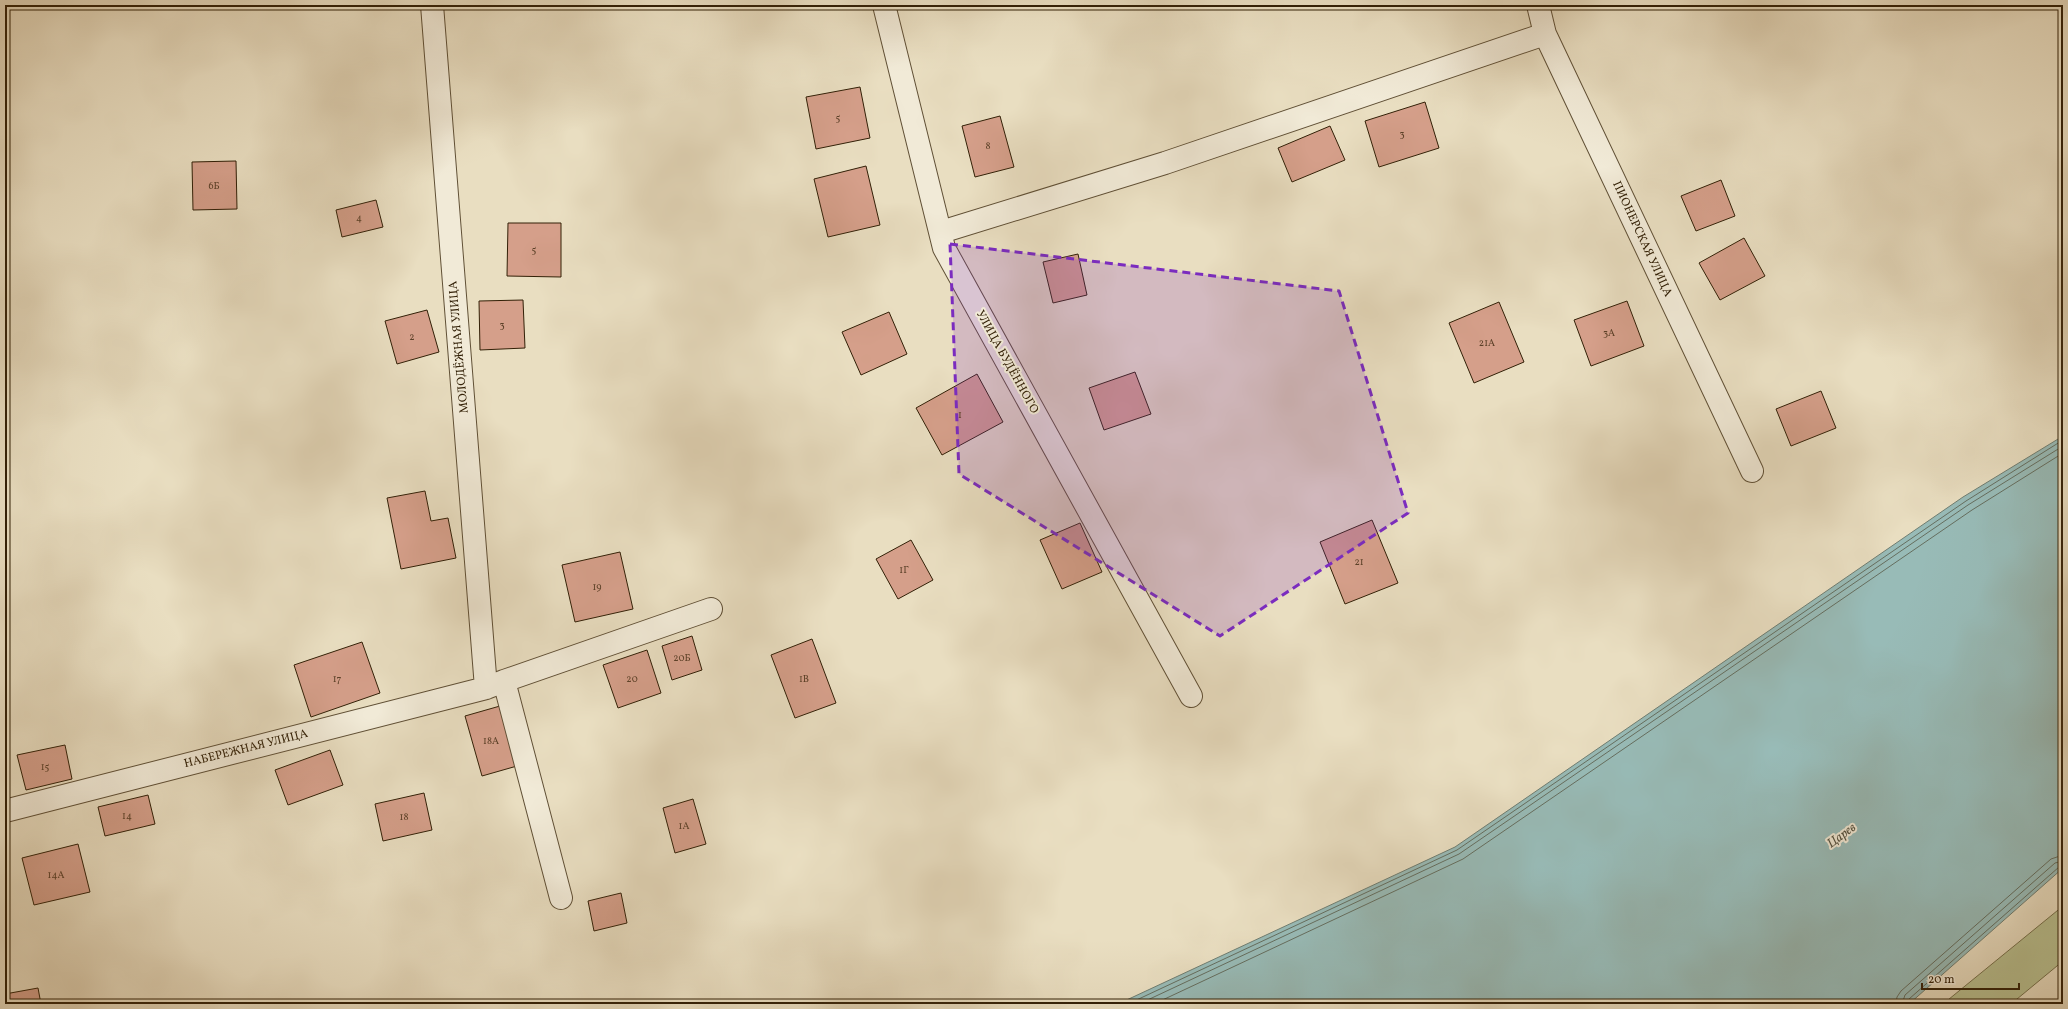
<svg xmlns="http://www.w3.org/2000/svg" width="2068" height="1009" viewBox="0 0 2068 1009" font-family="Vollkorn,serif">
<style>
.green{fill:#b9c191;stroke:#76704c}
.water{fill:#98bbb7;stroke:#6f7d71}
.lines{fill:none;stroke-linecap:round;stroke-linejoin:round}
.shore{stroke:#656e5f;stroke-width:1}
.building{fill:#d59f8a;stroke:#322007}
.minor-casing{stroke:#605036;stroke-width:24}
.minor{stroke:#f1ead7;stroke-width:22}
.marked{fill:#7b2cbf;fill-opacity:0.2;stroke:#7b2cbf;stroke-width:3;stroke-dasharray:8 5;stroke-linejoin:round}
.labels{text-anchor:middle;dominant-baseline:central;stroke-width:4;stroke-linejoin:round;paint-order:stroke}
.number-label{font-size:10px;fill:#5b4028}
.street-label{font-size:12px;fill:#322007;stroke:#f1ead7}
.water-label{font-size:13px;font-style:italic;fill:#514e3c;stroke:#f1ead7}
</style>
<rect width="100%" height="100%" fill="#e9dec1"/>
<filter id="stains"><feTurbulence type="fractalNoise" baseFrequency=".005" numOctaves="4"/><feColorMatrix values="0 0 0 0 .2 0 0 0 0 .09 0 0 0 0 .02 0 0 0 .5 -.17"/></filter>
<radialGradient id="worn" r=".72"><stop offset=".6" stop-color="#630" stop-opacity="0"/><stop offset="1" stop-color="#630" stop-opacity=".3"/></radialGradient>
<path class="green" d="M2063 906V961L2011 1004H1943Z"/>
<path class="water" d="M2063 436V868L1909 1004H1118L1455 847 1963 497Z"/>
<g class="lines">
<path class="shore" d="M1128 1004 1457 850 1966 501 2063 440
M1139 1004 1459 854 1968 505 2063 446
M1154 1004 1463 859 1972 510 2063 453
M1896 1004 1897 997 1901 991 2051 859 2063 855
M1902 1004 1905 995 2055 863 2063 861
M1907 1004 1909 999 2059 867 2063 866"/>
</g>
<path class="building" d="M860 87 870 138 816 149 806 97Z
M1425 102 1439 148 1379 167 1365 121Z
M1000 116 1014 167 975 177 962 126Z
M1330 126 1345 160 1292 182 1278 148Z
M236 161 237 209 193 210 192 162Z
M866 166 880 225 828 237 814 179Z
M1721 180 1735 216 1696 231 1681 196Z
M376 200 383 227 342 237 336 210Z
M508 223H561V277L507 276Z
M1744 238 1765 276 1720 300 1699 263Z
M1078 254 1087 295 1053 303 1043 262Z
M523 300 525 348 480 350 479 301Z
M1627 301 1644 346 1591 366 1574 320Z
M1499 302 1524 362 1474 383 1449 323Z
M427 310 439 352 397 364 385 321Z
M889 312 907 354 861 375 842 332Z
M1135 372 1151 414 1104 430 1089 388Z
M977 374 1003 422 942 455 916 408Z
M1821 391 1836 428 1791 446 1776 409Z
M425 491 431 521 448 518 456 558 401 569 387 498Z
M1372 520 1398 583 1345 604 1320 542Z
M1080 523 1102 572 1062 589 1040 540Z
M911 540 933 580 898 599 876 559Z
M620 552 633 609 575 622 562 565Z
M692 636 702 670 672 680 662 646Z
M812 639 836 703 795 718 771 655Z
M362 642 380 693 311 717 294 665Z
M647 650 661 693 618 708 603 665Z
M500 706 517 766 482 776 465 716Z
M65 745 72 779 26 790 17 755Z
M330 750 343 785 288 805 275 770Z
M424 793 432 830 383 841 375 804Z
M148 795 155 824 105 836 98 807Z
M693 799 706 844 675 853 663 808Z
M78 844 90 892 34 905 22 858Z
M621 893 627 923 594 931 588 901Z
M38 988 41 1004H5V994Z"/>
<g class="lines">
<g class="minor-casing">
<path id="minor" d="M432 5 486 688
M884 5 944 248 1191 696
M1538 5 1545 34 1752 471
M941 232 1165 163 1545 34
M504 681 711 609
M5 811 486 688 504 681 561 898"/>
</g>
<use href="#minor" class="minor"/>
</g>
<path class="marked" d="M950 244 1339 291 1408 513 1220 636 959 474Z"/>
<g class="labels">
<g class="number-label">
<text x="838" y="118">5</text>
<text x="1402" y="134">3</text>
<text x="988" y="146">8</text>
<text x="214" y="186">6Б</text>
<text x="359" y="218">4</text>
<text x="534" y="250">5</text>
<text x="502" y="325">3</text>
<text x="1609" y="333">3А</text>
<text x="412" y="337">2</text>
<text x="1487" y="343">21А</text>
<text x="960" y="415">1</text>
<text x="1359" y="562">21</text>
<text x="904" y="570">1Г</text>
<text x="597" y="587">19</text>
<text x="682" y="658">20Б</text>
<text x="337" y="679">17</text>
<text x="632" y="679">20</text>
<text x="804" y="679">1В</text>
<text x="491" y="741">18А</text>
<text x="45" y="767">15</text>
<text x="127" y="816">14</text>
<text x="404" y="817">18</text>
<text x="684" y="826">1А</text>
<text x="56" y="875">14А</text>
</g>
<g class="street-label">
<text transform="translate(1642 239) rotate(65)">ПИОНЕРСКАЯ УЛИЦА</text>
<text transform="translate(459 347) rotate(-95)">МОЛОДЁЖНАЯ УЛИЦА</text>
<text transform="translate(1007 362) rotate(61)">УЛИЦА БУДЁННОГО</text>
<text transform="translate(246 749) rotate(-14)">НАБЕРЕЖНАЯ УЛИЦА</text>
</g>
<g class="water-label">
<text transform="translate(1842 836) rotate(-37)">Царев</text>
</g>
</g>
<rect width="2068" height="1009" fill="none" stroke="#e9dec1" stroke-width="20"/>
<rect x="6" y="6" width="2056" height="997" fill="none" stroke="#322007" stroke-width="2"/>
<rect x="10" y="10" width="2048" height="989" fill="none" stroke="#322007"/>
<path d="M1922 983v6h97v-6" fill="none" stroke="#322007" stroke-width="2"/>
<text x="1928" y="983" font-size="12" fill="#322007" stroke="#f1ead7" stroke-width="3" paint-order="stroke">20 m</text>
<rect width="100%" height="100%" filter="url(#stains)"/>
<rect width="100%" height="100%" fill="url(#worn)"/>
</svg>
